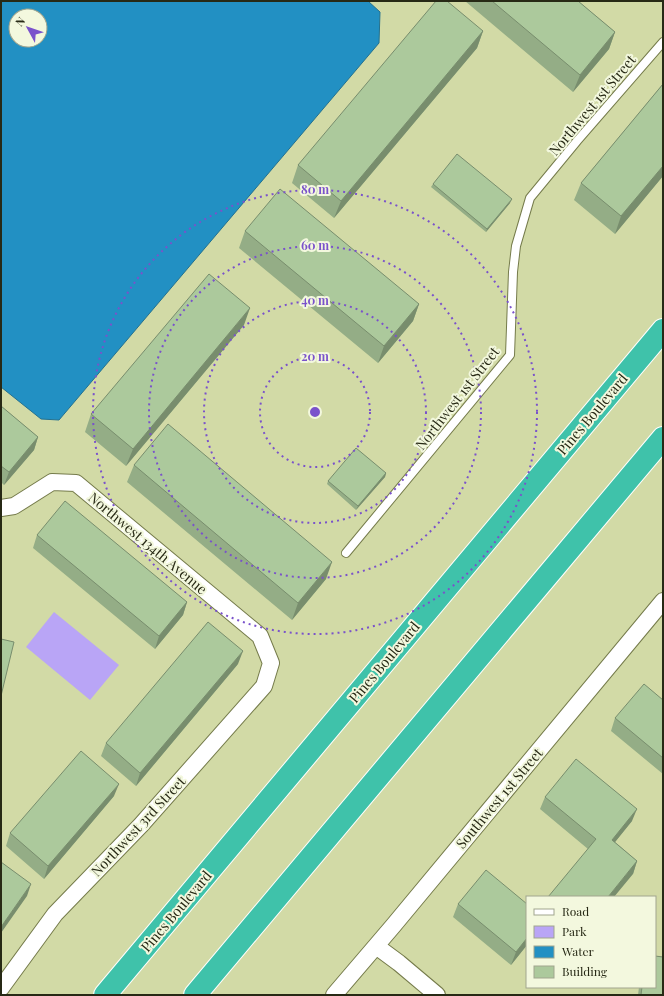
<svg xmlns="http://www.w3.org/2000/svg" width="664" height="996" viewBox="0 0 664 996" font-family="'Playfair Display',serif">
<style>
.green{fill:#b9a5f6}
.water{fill:#2290c3;stroke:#24718f;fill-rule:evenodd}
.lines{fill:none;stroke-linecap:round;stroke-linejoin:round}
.service-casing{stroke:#757b4b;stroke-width:10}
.minor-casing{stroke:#757b4b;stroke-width:18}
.trunk-casing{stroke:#fff;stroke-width:24}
.service{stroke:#fff;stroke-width:8}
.minor{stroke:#fff;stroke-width:16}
.trunk{stroke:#3fc2aa;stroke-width:22}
.wall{fill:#94ad86}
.shaded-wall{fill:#788d6d}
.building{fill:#acc99c;stroke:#788d6d}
.ring{fill:none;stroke:#7a52cb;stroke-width:2;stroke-dasharray:2 4}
.labels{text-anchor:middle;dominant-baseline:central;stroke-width:4;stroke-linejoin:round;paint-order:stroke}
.street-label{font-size:14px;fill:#272915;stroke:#f3f8de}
.centre{fill:#7a52cb;stroke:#f3f8de;stroke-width:2}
.ring-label{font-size:12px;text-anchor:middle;font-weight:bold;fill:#7a52cb;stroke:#f3f8de;stroke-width:4;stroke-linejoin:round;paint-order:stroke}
</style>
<rect width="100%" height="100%" fill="#d2daa6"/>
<path class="green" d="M54 612 119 665 90 700 26 647Z"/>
<path class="water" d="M1 1H368L380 12 379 43 59 420 41 419 1 387ZM16 16H40V40H16Z"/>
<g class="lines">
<g class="service-casing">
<path id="service" d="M346 553 510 355 513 272 516 246 530 198 577 141 663 42"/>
</g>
<g class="minor-casing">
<path id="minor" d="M1 508 14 506 52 482 76 483 260 636 271 663 264 686 141 825 55 914 1 988
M376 946 399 963 437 995
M334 995 393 926 663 601"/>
</g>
<g class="trunk-casing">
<path id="trunk" d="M105 995 663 330
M195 995 663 438"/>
</g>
<use href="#service" class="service"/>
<use href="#minor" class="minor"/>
<use href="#trunk" class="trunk"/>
</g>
<path class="wall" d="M465 1H578L615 32 609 49 573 92Z
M483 31 477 48 334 218 292 183 298 165Z
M663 84V176L615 234 574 200 581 183Z
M433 184 510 203 486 232 431 187Z
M245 231 419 304 413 321 378 363 239 248Z
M244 325 126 466 85 432 91 414Z
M1 406 38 437 34 450 4 485 1 482Z
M134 465 326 579 292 620 127 482Z
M386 473 385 477 356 510 327 484 328 481Z
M37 535 187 602 183 615 155 649 33 548Z
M238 664 136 786 101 756 106 743Z
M663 700V774L611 731 615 718Z
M114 796 44 879 6 846 10 833Z
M545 797 632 821 615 842 637 861 633 874 588 849 540 809Z
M458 904 527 945 511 965 453 917Z
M639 987H655L663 995H638Z"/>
<path class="shaded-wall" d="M483 31 477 48 334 218 341 201Z
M615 32 609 49 573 92 580 75Z
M663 166V176L615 234 621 216Z
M512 199 510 203 486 232 487 229Z
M419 304 413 321 378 363 384 346Z
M250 308 244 325 126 466 133 449Z
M38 437 34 450 4 485 9 472Z
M386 473 385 477 356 510 358 506Z
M332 562 326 579 292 620 298 603Z
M187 602 183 615 155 649 159 636Z
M243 651 238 664 136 786 140 773Z
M119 784 114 796 44 879 48 866Z
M637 809 632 821 607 852 612 840Z
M637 861 633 874 614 897H608Z
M31 884 27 896 1 933V927Z
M527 938V945L511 965 516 952Z"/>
<path class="building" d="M436 1H447L483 31 341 201 298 165Z
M492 1H578L615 32 580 75Z
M663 84V166L621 216 581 183Z
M457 154 512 199 487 229 433 184Z
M280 189 419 304 384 346 245 231Z
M209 274 250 308 133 449 91 414Z
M1 406 38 437 9 472 1 466Z
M168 424 332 562 298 603 134 465Z
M356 448 386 473 358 506 328 481Z
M65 501 187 602 159 636 37 535Z
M208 622 243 651 140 773 106 743Z
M1 639 14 642 1 696Z
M644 684 663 700V758L615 718Z
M81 751 119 784 48 866 10 833Z
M576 759 637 809 612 840 637 861 608 897H548L596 839 545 797Z
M1 862 31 884 1 927Z
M486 870 527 904V938L516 952 458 904Z
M655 956 663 957V995H641L642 987H655Z"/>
<g class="ring">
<circle cx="315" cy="412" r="55"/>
<circle cx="315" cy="412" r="111"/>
<circle cx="315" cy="412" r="166"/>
<circle cx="315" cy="412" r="222"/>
</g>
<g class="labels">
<g class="street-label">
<text transform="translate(592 105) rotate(-50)">Northwest 1st Street</text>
<text transform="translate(457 398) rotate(-52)">Northwest 1st Street</text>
<text transform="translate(592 414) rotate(-50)">Pines Boulevard</text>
<text transform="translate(148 543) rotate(40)">Northwest 134th Avenue</text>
<text transform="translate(384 662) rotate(-50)">Pines Boulevard</text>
<text transform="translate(499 798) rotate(-50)">Southwest 1st Street</text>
<text transform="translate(138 826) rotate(-47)">Northwest 3rd Street</text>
<text transform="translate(176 911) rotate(-50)">Pines Boulevard</text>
</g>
</g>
<circle cx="315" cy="412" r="6" class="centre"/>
<g class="ring-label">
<text x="315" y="194">80 m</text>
<text x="315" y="250">60 m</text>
<text x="315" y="305">40 m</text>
<text x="315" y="361">20 m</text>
</g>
<rect width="664" height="996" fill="none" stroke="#272915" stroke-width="4"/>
<rect x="526" y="896" width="130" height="92" fill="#f3f8de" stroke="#a1a58e"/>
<rect x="534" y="909" width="20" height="6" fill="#ffffff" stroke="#a1a58e"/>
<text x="562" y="916" font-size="12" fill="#272915">Road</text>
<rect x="534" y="926" width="20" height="12" fill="#b9a5f6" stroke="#a1a58e"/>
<text x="562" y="936" font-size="12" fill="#272915">Park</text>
<rect x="534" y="946" width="20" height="12" fill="#2290c3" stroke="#a1a58e"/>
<text x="562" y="956" font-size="12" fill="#272915">Water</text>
<rect x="534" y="966" width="20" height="12" fill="#acc99c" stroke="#a1a58e"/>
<text x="562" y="976" font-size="12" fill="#272915">Building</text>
<g transform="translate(28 28) rotate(310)"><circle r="19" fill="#f3f8de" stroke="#a1a58e"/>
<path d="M0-3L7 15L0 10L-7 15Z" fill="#7a52cb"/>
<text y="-6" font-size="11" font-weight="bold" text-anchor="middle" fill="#272915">N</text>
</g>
</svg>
